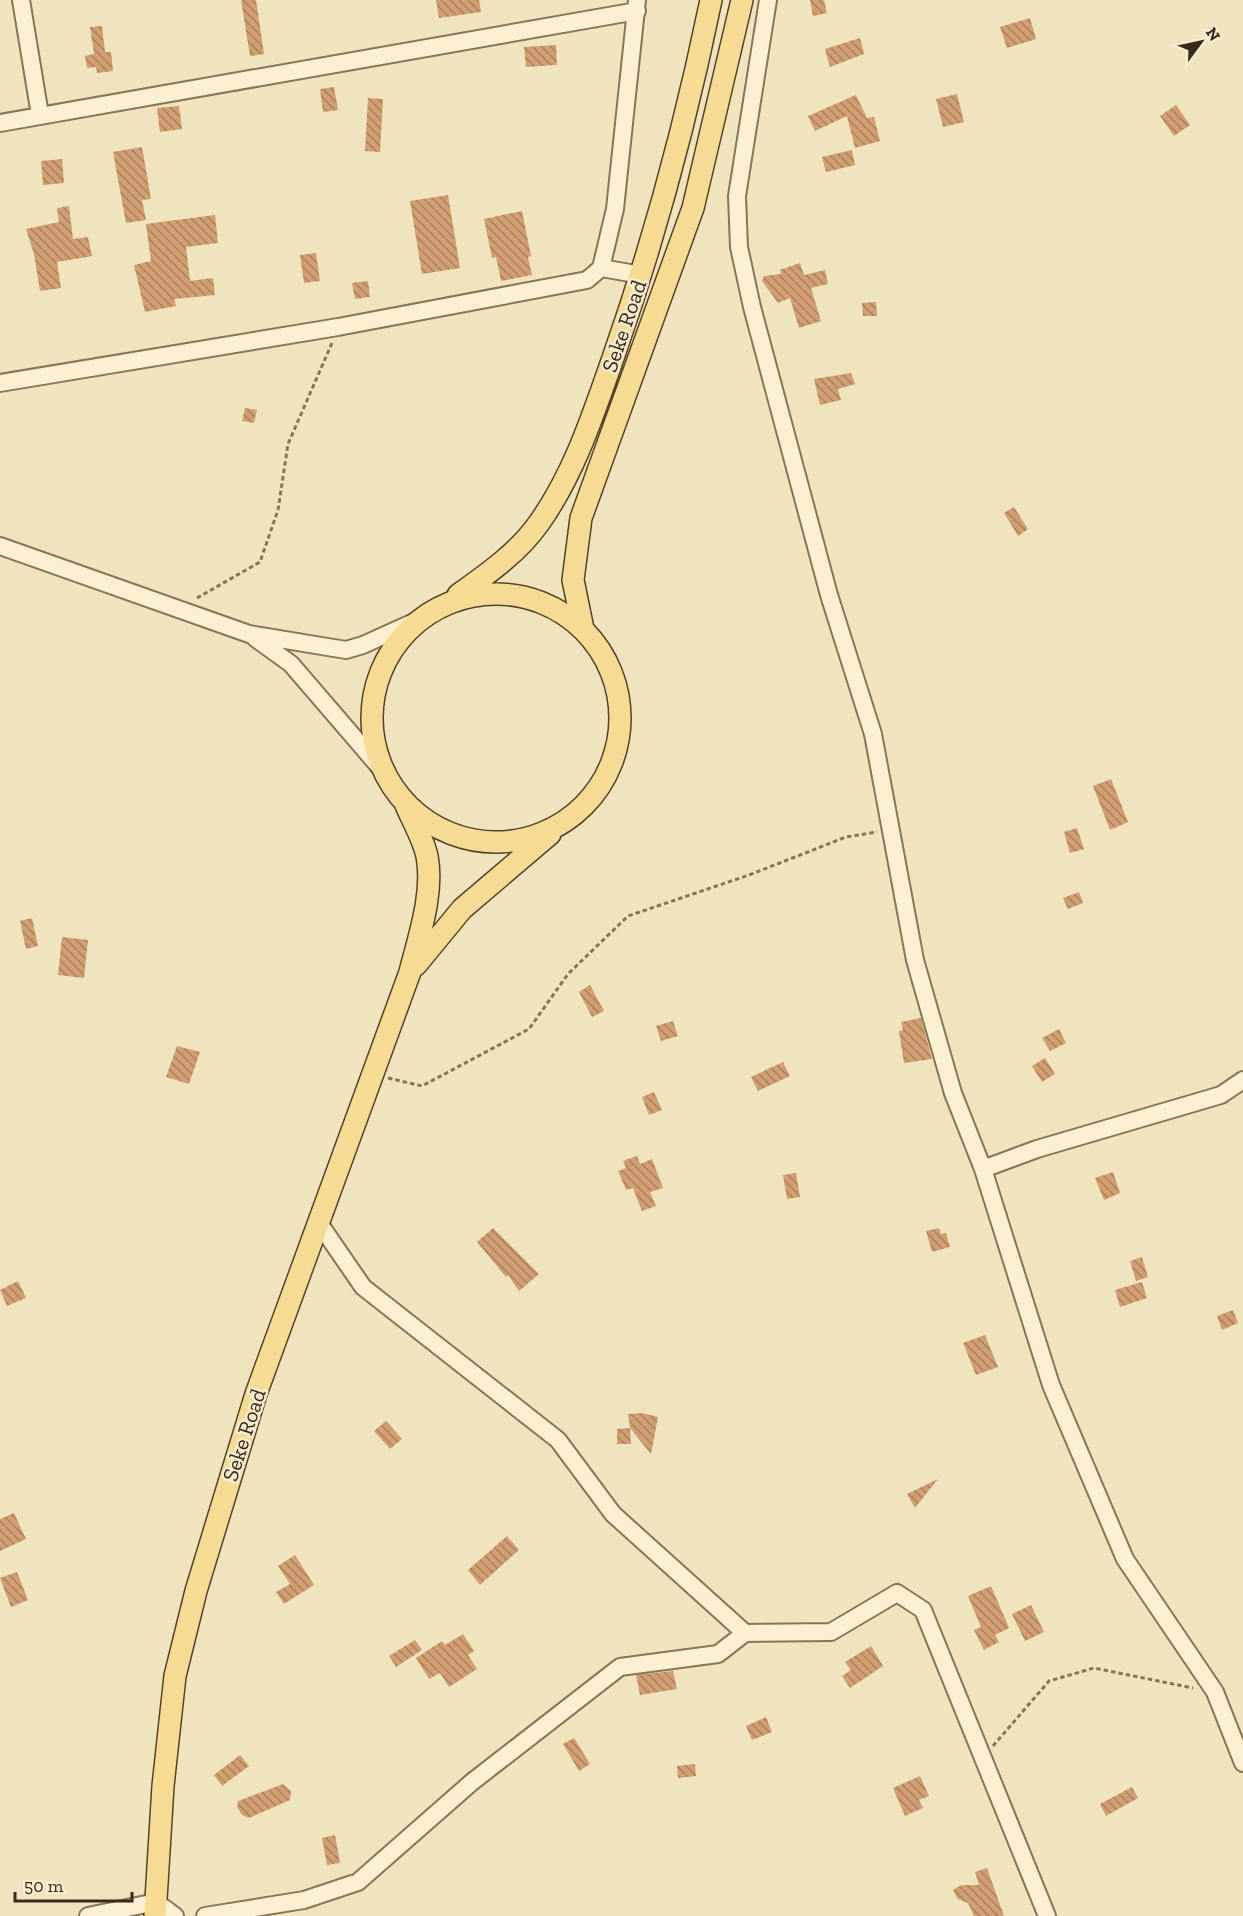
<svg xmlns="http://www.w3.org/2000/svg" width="1243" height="1916" viewBox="0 0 1243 1916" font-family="'Zilla Slab',serif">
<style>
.building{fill:url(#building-back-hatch)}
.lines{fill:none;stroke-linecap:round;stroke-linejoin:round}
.minor-casing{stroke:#897456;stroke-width:20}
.major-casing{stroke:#56412a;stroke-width:24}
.path{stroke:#897456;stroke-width:3;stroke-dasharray:4.5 3;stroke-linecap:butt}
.minor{stroke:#fbf0d1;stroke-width:16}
.major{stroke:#f6dc92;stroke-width:21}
.labels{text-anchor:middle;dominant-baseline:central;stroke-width:5;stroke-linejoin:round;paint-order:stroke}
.street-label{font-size:22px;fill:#382a1b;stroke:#f7edce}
</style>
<defs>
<pattern id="building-back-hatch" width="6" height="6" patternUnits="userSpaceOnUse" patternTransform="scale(1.5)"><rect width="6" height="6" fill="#d19e71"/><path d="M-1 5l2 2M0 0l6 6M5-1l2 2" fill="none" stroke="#ab815c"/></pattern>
</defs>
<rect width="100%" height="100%" fill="#f0e4be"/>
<path class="building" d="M241 0H256L264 54 250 56Z
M436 0H479L481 12 439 18Z
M810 0H824L827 13 813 16Z
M1030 18 1036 39 1007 48 1000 27Z
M102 26 105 52H111L113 71 97 73 96 67 87 68 85 56 94 54 90 27Z
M860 38 864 54 830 67 825 49Z
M556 45 557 65 526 67 524 47Z
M334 87 338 110 323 112 320 89Z
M957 94 964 122 943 127 936 99Z
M856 95 867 118 874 117 880 141 855 148 847 116 815 131 808 116Z
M368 98 383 99 380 152 365 151Z
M1176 105 1190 125 1174 136 1160 116Z
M179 106 182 129 160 132 157 108Z
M142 147 151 199 142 200 146 220 126 223 113 152Z
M852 150 855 165 826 172 822 157Z
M62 159 64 183 43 185 41 161Z
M448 195 460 268 422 274 410 201Z
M69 206 73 239 88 237 92 256 57 262 61 288 40 291 34 254 26 229 59 222 57 208Z
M522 211 531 256 528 257 532 275 501 281 496 257 492 258 484 219Z
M215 215 218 243 186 247 190 281 213 278 215 295 174 299 176 306 145 312 134 265 151 261 146 224Z
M316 253 320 281 304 283 300 255Z
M800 263 804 275 825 270 828 284 811 288 821 321 799 328 790 298 778 303 762 281 764 276 781 274 780 270Z
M368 281 370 297 355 299 352 283Z
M876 302 877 316H863L862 303Z
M851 373 855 384 838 389 841 400 820 405 814 379Z
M245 408 257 410 254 423 242 421Z
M1014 507 1028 529 1018 536 1004 513Z
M1111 779 1128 822 1110 830 1093 786Z
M1077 828 1084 849 1070 853 1064 832Z
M1079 892 1083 903 1068 909 1063 898Z
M32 918 38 946 26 949 20 921Z
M62 937 88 940 84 978 58 975Z
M590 985 604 1011 592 1017 579 992Z
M921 1018 932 1059 904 1063 899 1031 903 1030 901 1022Z
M673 1021 678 1036 661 1041 656 1026Z
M1059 1029 1066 1043 1050 1051 1042 1038Z
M177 1046 200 1052 189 1084 166 1077Z
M1045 1058 1055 1074 1042 1082 1032 1066Z
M783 1062 790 1076 758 1091 751 1077Z
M654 1092 662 1110 649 1115 642 1097Z
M637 1156 640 1164 652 1159 663 1188 650 1192 656 1206 642 1211 633 1188 626 1190 618 1171 626 1168 623 1161Z
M1113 1172 1120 1193 1104 1200 1095 1178Z
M796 1173 800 1197 787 1199 783 1175Z
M493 1228 539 1274 519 1291 508 1275 506 1277 477 1242Z
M939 1228 941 1234 946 1233 950 1247 932 1252 926 1231Z
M1142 1257 1148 1277 1136 1281 1130 1261Z
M18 1281 26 1298 7 1306 0 1290Z
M1142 1282 1147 1298 1120 1307 1115 1290Z
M1233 1310 1238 1323 1222 1330 1217 1316Z
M985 1335 998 1367 976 1375 963 1343Z
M642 1413 658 1417 651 1454 630 1428 631 1444H617V1429L630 1428 628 1414Z
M386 1421 402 1439 390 1449 374 1431Z
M938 1479 915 1508 907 1494Z
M14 1513 26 1539 0 1551V1519Z
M507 1536 519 1550 480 1585 468 1570Z
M295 1555 314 1585 284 1604 276 1592 290 1584 278 1566Z
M17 1572 28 1600 11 1607 0 1578Z
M991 1586 1009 1628 995 1635 999 1642 984 1650 974 1630 981 1627 968 1596Z
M1031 1605 1044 1632 1025 1641 1012 1614Z
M463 1634 474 1651 468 1655 477 1669 449 1687 440 1673 429 1679 416 1658 442 1641 445 1645Z
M415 1640 422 1650 396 1667 389 1656Z
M871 1646 883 1666 850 1688 842 1676 851 1670 845 1662Z
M673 1671 677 1689 640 1695 636 1675Z
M766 1717 772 1732 752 1740 746 1726Z
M574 1738 590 1764 579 1771 563 1744Z
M240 1755 249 1766 222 1786 214 1775Z
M695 1764 696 1776 678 1778 677 1766Z
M920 1776 929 1796 919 1800 923 1808 905 1816 893 1788Z
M283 1784 291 1791 290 1800 249 1818 242 1815 237 1807 238 1801Z
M1132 1787 1138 1798 1106 1816 1100 1804Z
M335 1835 340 1863 327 1865 322 1838Z
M987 1868 1004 1916H974L968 1903 958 1899 953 1890 961 1885H979L975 1872Z"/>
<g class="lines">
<g class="minor-casing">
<path id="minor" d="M21 0 40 115
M768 0 737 196 739 247 752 307 829 595 873 734 915 960 953 1093 983 1169 1051 1385 1125 1559 1215 1692 1243 1763
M0 123 637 11
M601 268 642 275
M0 383 338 327 587 280 601 268 615 209 637 0
M0 546 249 634 346 650 363 645 416 621
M255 638 291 664 383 771
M983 1169 1037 1149 1221 1095 1243 1080
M319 1223 363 1287 558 1440 613 1514 745 1633 831 1632 897 1593 923 1610 1047 1916
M88 1916 156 1902 175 1916
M205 1916 304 1900 358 1882 472 1782 620 1667 718 1654 745 1633"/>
</g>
<g class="major-casing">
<path id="major" d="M372 718a124 124 0 1 1 248 0a124 124 0 1 1-248 0Z
M458 595C486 575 519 552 539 523 574 474 593 415 613 358 654 241 686 122 711 0
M583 629 573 580 581 518 693 208 742 0
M416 965 462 909 550 834
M155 1916 163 1786 175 1676 196 1591 256 1394 410 972C419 936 434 893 427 856 423 838 412 820 405 803"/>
</g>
<path class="path" d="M197 598 260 562 278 510 288 444 332 343
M388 1078 422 1086 529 1029 568 974 628 916 749 875 846 837 877 832
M993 1746 1049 1681 1094 1668 1193 1688"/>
<use href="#minor" class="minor"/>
<use href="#major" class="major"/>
</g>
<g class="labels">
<g class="street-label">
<text transform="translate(624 326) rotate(-71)">Seke Road</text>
<text transform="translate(244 1435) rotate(-72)">Seke Road</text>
</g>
</g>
<g transform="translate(1201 42) rotate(57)" stroke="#f7edce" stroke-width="4.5" paint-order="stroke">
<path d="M0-4.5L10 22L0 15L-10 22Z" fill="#382a1b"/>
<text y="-9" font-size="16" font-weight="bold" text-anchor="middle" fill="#382a1b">N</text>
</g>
<path d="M15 1892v9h117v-9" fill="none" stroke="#382a1b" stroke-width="3"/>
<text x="24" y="1892" font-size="18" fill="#382a1b" stroke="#f7edce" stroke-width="4.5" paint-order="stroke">50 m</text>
</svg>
